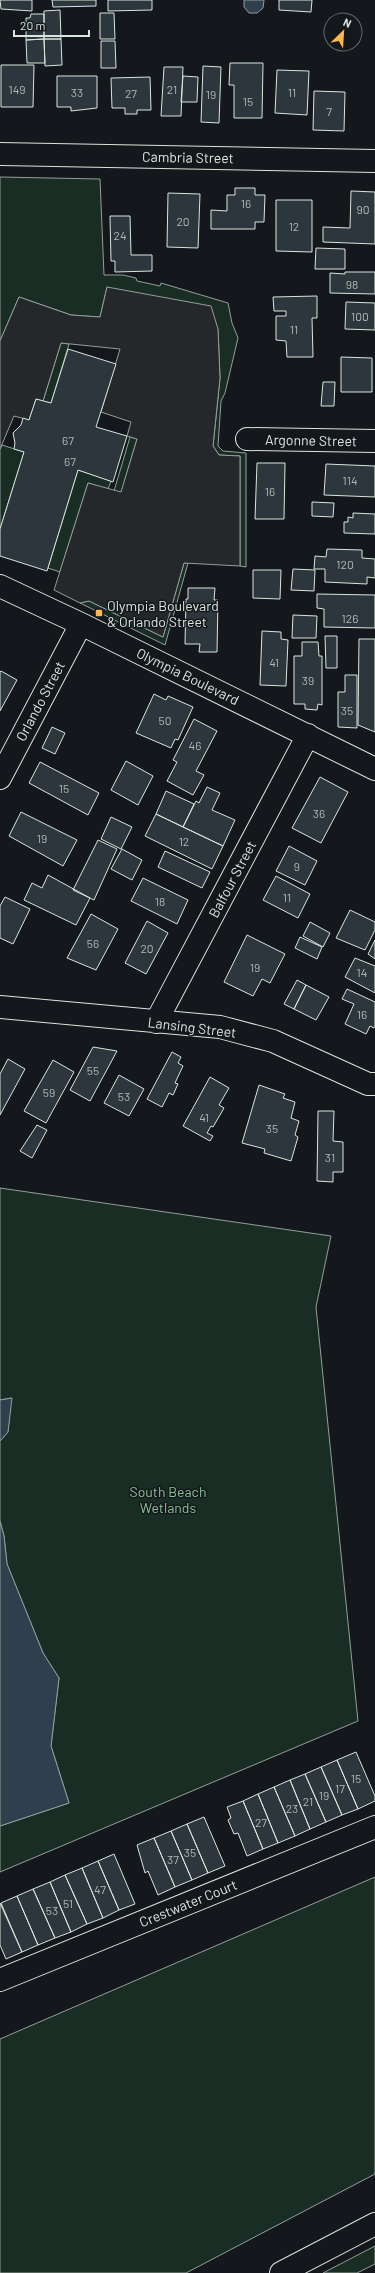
<svg xmlns="http://www.w3.org/2000/svg" width="375" height="2273" viewBox="0 0 375 2273" font-family="Barlow,sans-serif">
<style>
.green{fill:#1a2d24;stroke:#939e99}
.parking{fill:#24282b;stroke:#939e99}
.water{fill:#2f3f4d;stroke:#939e99}
.building{fill:#2c363c;stroke:#d8e6dc}
.lines{fill:none;stroke-linecap:round;stroke-linejoin:round}
.minor-casing{stroke:#d8e6dc;stroke-width:24}
.secondary-casing{stroke:#d8e6dc;stroke-width:24}
.minor{stroke:#14181c;stroke-width:22}
.secondary{stroke:#14181c;stroke-width:22}
.poi-dot{fill:#ffb74d;stroke:#14181c;stroke-width:1.5}
.labels{text-anchor:middle;dominant-baseline:central;stroke-width:3;stroke-linejoin:round;paint-order:stroke}
.number-label{font-size:12px;fill:#adbab4}
.street-label{font-size:14px;fill:#d8e6dc;stroke:#14181c}
.poi-label{font-size:14px;fill:#d8e6dc;stroke:#14181c;text-anchor:start}
.park-label{font-size:14px;fill:#8ac095;stroke:#14181c}
</style>
<rect width="100%" height="100%" fill="#14181c"/>
<path class="green" d="M0 177 100 179 104 275H123L136 278 137 281 160 286 161 283 228 303 232 323 238 338 225 393 221 401 218 446 223 451 246 453V567L240 566V456L219 455 213 446 220 378 218 329 107 287 100 317 71 315 19 297 0 341Z
M61 343 69 344 51 403 43 401Z
M130 437 137 439 121 493 114 491Z
M2 445 24 452 0 529V449Z
M78 470 111 481 108 489 88 483 60 572 48 568Z
M184 563H188L165 645 80 603 89 601 163 637Z
M0 1188 331 1236 316 1307 358 1721 0 1872V1826L69 1803 51 1746 59 1678 43 1653 7 1564 4 1536 0 1521V1441L8 1432 11 1398 0 1400Z
M375 1877V2174L186 2273H0V2039Z
M375 2246V2264L357 2273H323Z"/>
<path class="parking" d="M107 287 211 306 218 329 220 378 213 446 219 455 240 456V566L184 563 163 637 89 601 80 603 54 590 88 483 121 492 137 439 127 436 131 422 101 412 120 349 61 343 43 401 36 399 29 420 14 416 0 449V341L19 297 71 315 100 317Z"/>
<path class="water" d="M244 0H264L263 8 257 13H249L244 7Z
M12 1398 8 1432 0 1441V1400Z
M0 1521 4 1536 7 1564 43 1653 59 1678 51 1746 69 1803 0 1826Z"/>
<path class="building" d="M0 0H32V11L1 9Z
M52 0H96V6L53 7Z
M108 0H152V10L108 11Z
M279 0H312L311 12 279 10Z
M60 10 61 39H44V11Z
M100 13H114L115 39H100Z
M31 14H44V39L26 40V18H30Z
M44 39 45 63H27L26 40Z
M44 39H61L62 65 45 66Z
M101 41H115L116 68H101Z
M230 63H263L262 118H234V85H229Z
M1 65H34L33 107H1Z
M203 66 221 67 219 123 201 122Z
M164 67H183L181 116H161Z
M277 70 309 71 307 115 275 113Z
M57 76H97V108L71 111V107H57Z
M183 76 198 77 197 102H181Z
M150 77 151 110H137V114H125V108H112L111 78Z
M314 91 345 92 344 131 313 130Z
M235 188H255V195H265L264 222H255V229H211V210L227 211V195H235Z
M351 191 375 192V244L323 242V227L350 228Z
M168 193 200 194 198 248 167 247Z
M276 200H312V252L276 251Z
M110 216H130L131 255H152V271L115 272V261H111Z
M316 248 345 249V269H315Z
M345 272H375V294L330 293V273L345 274Z
M317 296V318H312L313 357H287L286 341 276 340V316H286V311H274L273 297Z
M346 302 375 303V330L345 329Z
M68 349 116 364 96 427 127 436 113 482 78 470 47 571 0 556V529L24 452 14 449 15 443 13 433 21 425 23 418 29 420 36 399 51 403Z
M341 357 372 358V392H341Z
M323 382H335L334 406H321Z
M257 463H285L284 519H255Z
M326 464 375 466V497L324 495Z
M312 502 334 503 333 517 312 516Z
M353 513 375 514V534L344 533V522H348V517L353 518Z
M327 549 362 550V558L375 559V578L367 577V584L325 582V569H314L315 556 326 557Z
M293 569 315 570 314 591 291 590Z
M253 570H281L280 599 253 598Z
M188 588H215L214 600H218L217 652H199L200 644H185L186 599H188Z
M317 594 375 595V628L324 627V609L317 608Z
M293 615 317 616 316 638H292Z
M262 631 281 632V639L288 640 286 686 260 685Z
M325 636H337V668H326Z
M359 639H375V732L358 725Z
M302 642H318L319 656H322V705L318 704 317 710 305 709V704H294V656H302Z
M1 671 17 680 0 711V672Z
M345 675H357V728L338 727V692H345Z
M154 694 166 700 168 696 193 707 178 740 175 739 171 748 136 733Z
M194 719 217 731 196 771 204 775 193 795 167 781 177 762 173 760Z
M52 727 65 733 55 754 42 748Z
M126 761 153 776 138 805 111 790Z
M40 762 99 793 88 815 29 783Z
M320 777 348 792 321 843 292 828Z
M207 787 220 793 212 810 235 820 223 846 183 827 196 801 199 803Z
M166 791 194 804 183 827 156 814Z
M21 812 77 840 63 866 9 836Z
M156 814 223 846 212 869 145 836Z
M111 817 132 827 121 849 101 839Z
M98 840 117 849 94 900 73 890Z
M289 846 317 861 305 885 276 871Z
M122 849 142 860 132 880 111 869Z
M165 851 210 872 202 888 158 867Z
M48 875 90 898 76 925 24 900 32 883 42 888Z
M276 876 310 894 298 918 263 900Z
M143 878 188 900 177 924 131 901Z
M5 897 30 909 13 944 0 938V906Z
M350 910 375 922V930L365 950 336 938Z
M91 914 118 929 96 970 67 958Z
M147 921 168 933 146 974 125 963Z
M310 922 330 933 323 947 303 936Z
M247 935 285 954 270 983 262 979 253 996 224 982Z
M300 937 322 947 317 959 295 948Z
M375 940V959L368 954Z
M355 958 375 966V993L345 977Z
M297 980 306 985 294 1009 284 1004Z
M306 985 329 997 316 1020 294 1009Z
M347 989 375 1002V1026L374 1028 370 1026 366 1034 345 1024 354 1004 342 999Z
M93 1047 117 1051 90 1101 70 1090Z
M172 1052 181 1057 178 1063 183 1066 175 1083 178 1084 173 1095 169 1093 162 1107 147 1099Z
M8 1059 25 1069 0 1115V1074Z
M53 1060 74 1072 46 1123 24 1111Z
M119 1075 144 1089 129 1116 104 1103Z
M210 1077 229 1088 219 1105 224 1108 213 1127 211 1126 207 1133 213 1136 210 1141 183 1126Z
M259 1085 285 1094 283 1098 295 1102 291 1118 299 1121 295 1135 298 1137 291 1161 264 1153 265 1149 242 1143Z
M318 1111H334L333 1141 343 1142V1172H333V1182L317 1181Z
M37 1125 47 1130 32 1158 20 1151Z
M356 1752 375 1796V1801L358 1809 337 1760Z
M337 1760 358 1809 342 1815 321 1767Z
M321 1767 342 1815 326 1822 305 1774Z
M305 1774 326 1822 310 1829 290 1780Z
M290 1780 310 1829 295 1836 274 1787Z
M274 1787 295 1836 278 1843 258 1794Z
M258 1794 278 1843 263 1849 243 1801Z
M243 1801 263 1849 247 1856 238 1833 234 1834 228 1820 231 1818 227 1807Z
M204 1817 225 1866 208 1873 187 1824Z
M187 1824 208 1873 192 1880 171 1831Z
M171 1831 192 1880 175 1887 154 1838Z
M154 1838 175 1887 158 1895 148 1871 145 1873 137 1845Z
M114 1854 135 1904 119 1910 98 1861Z
M98 1861 119 1910 103 1918 82 1868Z
M82 1868 103 1918 87 1924 65 1875Z
M65 1875 87 1924 71 1932 50 1882Z
M50 1882 71 1932 55 1938 33 1889Z
M33 1889 55 1938 38 1945 17 1896Z
M17 1896 38 1945 22 1952 1 1903Z
M0 1903 22 1952 6 1959 0 1945Z"/>
<g class="lines">
<g class="minor-casing">
<path id="minor" d="M0 154 375 161
M247 439 375 441
M0 586 81 624 375 769
M0 778 81 624
M0 1007 220 1027 273 1041 368 1084H375
M156 1022 308 735
M0 1980 375 1827"/>
</g>
<g class="secondary-casing">
<path id="secondary" d="M281 2273 375 2224"/>
</g>
<use href="#minor" class="minor"/>
<use href="#secondary" class="secondary"/>
</g>
<rect class="poi-dot" x="95" y="609" width="8" height="8" rx="2"/>
<g class="labels">
<g class="number-label">
<text x="17" y="89">149</text>
<text x="172" y="89">21</text>
<text x="77" y="92">33</text>
<text x="292" y="92">11</text>
<text x="131" y="93">27</text>
<text x="211" y="94">19</text>
<text x="248" y="101">15</text>
<text x="329" y="111">7</text>
<text x="246" y="203">16</text>
<text x="363" y="209">90</text>
<text x="183" y="221">20</text>
<text x="294" y="226">12</text>
<text x="120" y="235">24</text>
<text x="352" y="284">98</text>
<text x="360" y="316">100</text>
<text x="294" y="329">11</text>
<text x="68" y="440">67</text>
<text x="70" y="461">67</text>
<text x="350" y="480">114</text>
<text x="270" y="491">16</text>
<text x="345" y="564">120</text>
<text x="350" y="618">126</text>
<text x="274" y="662">41</text>
<text x="308" y="680">39</text>
<text x="347" y="710">35</text>
<text x="165" y="720">50</text>
<text x="195" y="745">46</text>
<text x="64" y="788">15</text>
<text x="319" y="813">36</text>
<text x="42" y="838">19</text>
<text x="184" y="841">12</text>
<text x="297" y="866">9</text>
<text x="287" y="897">11</text>
<text x="160" y="901">18</text>
<text x="93" y="943">56</text>
<text x="147" y="948">20</text>
<text x="255" y="967">19</text>
<text x="362" y="972">14</text>
<text x="362" y="1014">16</text>
<text x="93" y="1070">55</text>
<text x="49" y="1092">59</text>
<text x="124" y="1096">53</text>
<text x="204" y="1117">41</text>
<text x="272" y="1128">35</text>
<text x="330" y="1157">31</text>
<text x="356" y="1778">15</text>
<text x="340" y="1788">17</text>
<text x="324" y="1795">19</text>
<text x="308" y="1801">21</text>
<text x="292" y="1808">23</text>
<text x="261" y="1822">27</text>
<text x="190" y="1852">35</text>
<text x="173" y="1859">37</text>
<text x="100" y="1889">47</text>
<text x="68" y="1903">51</text>
<text x="52" y="1910">53</text>
</g>
<g class="street-label">
<text transform="translate(188 157) rotate(1)">Cambria Street</text>
<text transform="translate(311 440) rotate(1)">Argonne Street</text>
<text transform="translate(188 676) rotate(26)">Olympia Boulevard</text>
<text transform="translate(40 701) rotate(-62)">Orlando Street</text>
<text transform="translate(232 879) rotate(-62)">Balfour Street</text>
<text transform="translate(192 1027) rotate(7)">Lansing Street</text>
<text transform="translate(188 1903) rotate(-22)">Crestwater Court</text>
</g>
<g class="poi-label">
<text x="107" y="605">Olympia Boulevard<tspan x="107" dy="16">&amp; Orlando Street</tspan></text>
</g>
<g class="park-label">
<text x="168" y="1491">South Beach<tspan x="168" dy="16">Wetlands</tspan></text>
</g>
</g>
<g transform="translate(343 32) rotate(25)"><circle r="19" fill="#14181c" stroke="#626a69"/>
<path d="M0-3L7 15L0 10L-7 15Z" fill="#ffb74d"/>
<text y="-6" font-size="11" font-weight="bold" text-anchor="middle" fill="#d8e6dc">N</text>
</g>
<path d="M14 30v6h75v-6" fill="none" stroke="#d8e6dc" stroke-width="2"/>
<text x="20" y="30" font-size="12" fill="#d8e6dc" stroke="#14181c" stroke-width="3" paint-order="stroke">20 m</text>
</svg>
